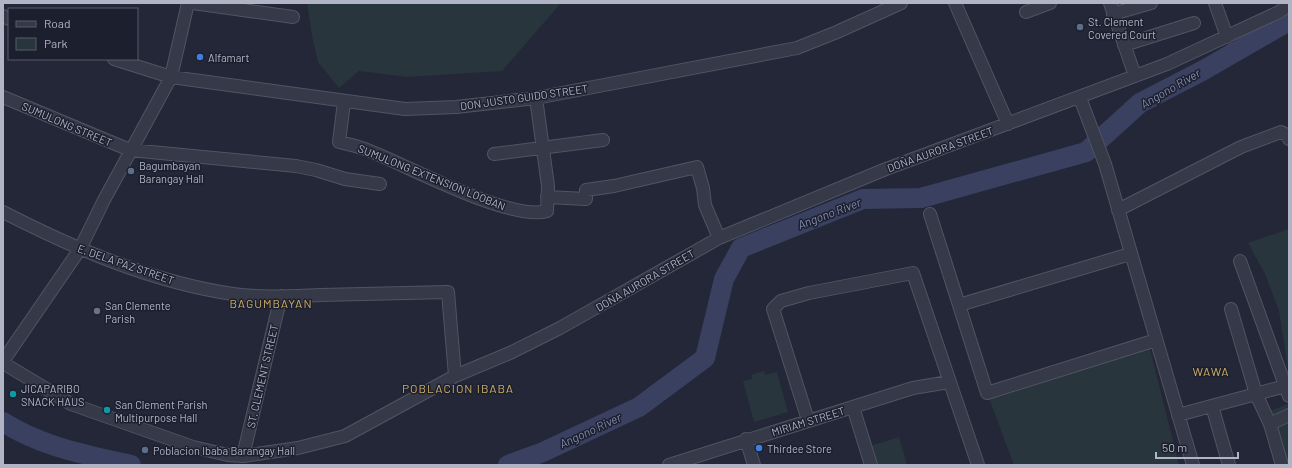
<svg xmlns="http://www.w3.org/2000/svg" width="1292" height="468" viewBox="0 0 1292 468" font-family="Barlow,sans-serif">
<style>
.green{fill:#28353c}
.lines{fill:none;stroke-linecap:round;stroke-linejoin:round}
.river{stroke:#394060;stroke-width:20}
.minor-casing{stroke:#515463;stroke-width:14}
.minor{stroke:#363948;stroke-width:12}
.service-dot{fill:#5c6f8a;stroke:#1c1f2d;stroke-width:1.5}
.shop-dot{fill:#3f7fe0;stroke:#1c1f2d;stroke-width:1.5}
.worship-dot{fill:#6b7280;stroke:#1c1f2d;stroke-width:1.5}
.culture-dot{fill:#0f9aa8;stroke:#1c1f2d;stroke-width:1.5}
.labels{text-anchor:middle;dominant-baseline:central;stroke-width:3;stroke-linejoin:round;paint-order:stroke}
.poi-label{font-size:11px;fill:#b1b4c4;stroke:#1c1f2d;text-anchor:start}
.street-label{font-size:11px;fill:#b1b4c4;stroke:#1c1f2d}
.water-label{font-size:12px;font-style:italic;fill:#838baf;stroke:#1c1f2d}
.neighbourhood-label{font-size:12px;letter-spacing:1px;fill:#cbab66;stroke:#1c1f2d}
</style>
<rect width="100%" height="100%" fill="#232738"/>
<path class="green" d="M307 3H561L502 71 407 77 359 71 339 88 318 62 312 36Z
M1289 229V375L1279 311 1265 274 1248 243Z
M1150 349 1179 465H1014L987 393Z
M764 371 765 375 777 372 788 412 754 422 743 381 752 379 751 375Z
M1289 403V465H1281L1268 412Z
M899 437 907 465H873L867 447Z"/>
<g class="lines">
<path class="river" d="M3 422C42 447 87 455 131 465
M508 465 543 452 639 407 705 358 724 279 741 248 863 199 921 198 1086 152 1140 103 1202 71 1289 21"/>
<g class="minor-casing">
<path id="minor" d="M193 3 293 17
M955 3 1008 124
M1110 3 1135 76
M1215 3 1227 37
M1026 12 1050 3
M1113 14 1151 3
M3 16 9 19
M1124 45 1194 23
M114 59 171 77 405 109 456 107 536 98 797 48 837 32 901 3
M3 97 130 150 296 166 316 170 345 179 380 184
M1080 98 1105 164 1193 465
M344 102 339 142C348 144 357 146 365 149 405 164 510 222 547 211L548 186 536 98
M494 154 603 140
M547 197 586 199V190L614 186 697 167 703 188 705 205 719 238
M1118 210 1241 147 1281 132 1287 135 1289 139
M3 212C75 249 152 282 233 294 262 298 292 296 321 295 364 294 406 293 448 292L455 376
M930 214 987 393 1156 340
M1240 261 1289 396
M959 305 1130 254
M3 361 80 249 104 200 171 77 188 3
M3 363 71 404 193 447 228 455 243 456 298 448 345 436 455 376 510 353 560 328 719 238 886 169 1167 64 1279 12 1289 5
M1212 406 1229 465
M853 407 871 465
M1178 415 1256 394 1231 309
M808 420 773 309 781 301 809 293 913 273 978 465
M1270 424 1289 415
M746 439 754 465
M243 456 281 296
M669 465 913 388 949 382
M1282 465 1270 424 1256 394 1285 386"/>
</g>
<use href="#minor" class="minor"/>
</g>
<g class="service-dot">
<circle cx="1080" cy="27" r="4"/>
<circle cx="131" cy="171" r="4"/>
<circle cx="145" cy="450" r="4"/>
</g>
<g class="shop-dot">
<circle cx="200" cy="57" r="4"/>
<circle cx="759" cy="448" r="4"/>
</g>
<circle class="worship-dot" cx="97" cy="311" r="4"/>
<g class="culture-dot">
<circle cx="13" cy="394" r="4"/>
<circle cx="107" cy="410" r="4"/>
</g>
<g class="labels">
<g class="poi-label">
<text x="1088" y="21">St. Clement<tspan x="1088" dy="13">Covered Court</tspan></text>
<text x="208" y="57">Alfamart</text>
<text x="139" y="165">Bagumbayan<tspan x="139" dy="13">Barangay Hall</tspan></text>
<text x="105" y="305">San Clemente<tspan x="105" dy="13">Parish</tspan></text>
<text x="21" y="388">JICAPARIBO<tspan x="21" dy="13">SNACK HAUS</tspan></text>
<text x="115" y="404">San Clement Parish<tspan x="115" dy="13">Multipurpose Hall</tspan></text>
<text x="767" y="448">Thirdee Store</text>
<text x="153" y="450">Poblacion Ibaba Barangay Hall</text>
</g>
<g class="street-label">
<text transform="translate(524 97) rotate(-8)">DON JUSTO GUIDO STREET</text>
<text transform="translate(67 124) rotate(23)">SUMULONG STREET</text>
<text transform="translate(940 149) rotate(-20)">DOÑA AURORA STREET</text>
<text transform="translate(432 177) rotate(22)">SUMULONG EXTENSION LOOBAN</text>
<text transform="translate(126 264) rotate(19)">E. DELA PAZ STREET</text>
<text transform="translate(645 280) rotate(-30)">DOÑA AURORA STREET</text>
<text transform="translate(262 376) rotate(-77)">ST. CLEMENT STREET</text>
<text transform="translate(808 421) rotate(-17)">MIRIAM STREET</text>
</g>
<g class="water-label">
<text transform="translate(1170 88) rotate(-30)">Angono River</text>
<text transform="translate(829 213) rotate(-21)">Angono River</text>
<text transform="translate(590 430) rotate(-25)">Angono River</text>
</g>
<g class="neighbourhood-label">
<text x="271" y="303">BAGUMBAYAN</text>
<text x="1211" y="371">WAWA</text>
<text x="458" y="388">POBLACION IBABA</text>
</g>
</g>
<rect width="1292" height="468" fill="none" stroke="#b1b4c4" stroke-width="8"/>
<rect x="8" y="8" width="130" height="52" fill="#1c1f2d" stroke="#585b69"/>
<rect x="16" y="21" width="20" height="6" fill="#363948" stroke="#585b69"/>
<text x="44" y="28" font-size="12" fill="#b1b4c4">Road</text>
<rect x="16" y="38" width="20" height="12" fill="#28353c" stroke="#585b69"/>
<text x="44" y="48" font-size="12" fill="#b1b4c4">Park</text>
<path d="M1156 452v6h82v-6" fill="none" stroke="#b1b4c4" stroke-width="2"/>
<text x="1162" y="452" font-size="12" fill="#b1b4c4" stroke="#1c1f2d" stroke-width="3" paint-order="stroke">50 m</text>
</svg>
